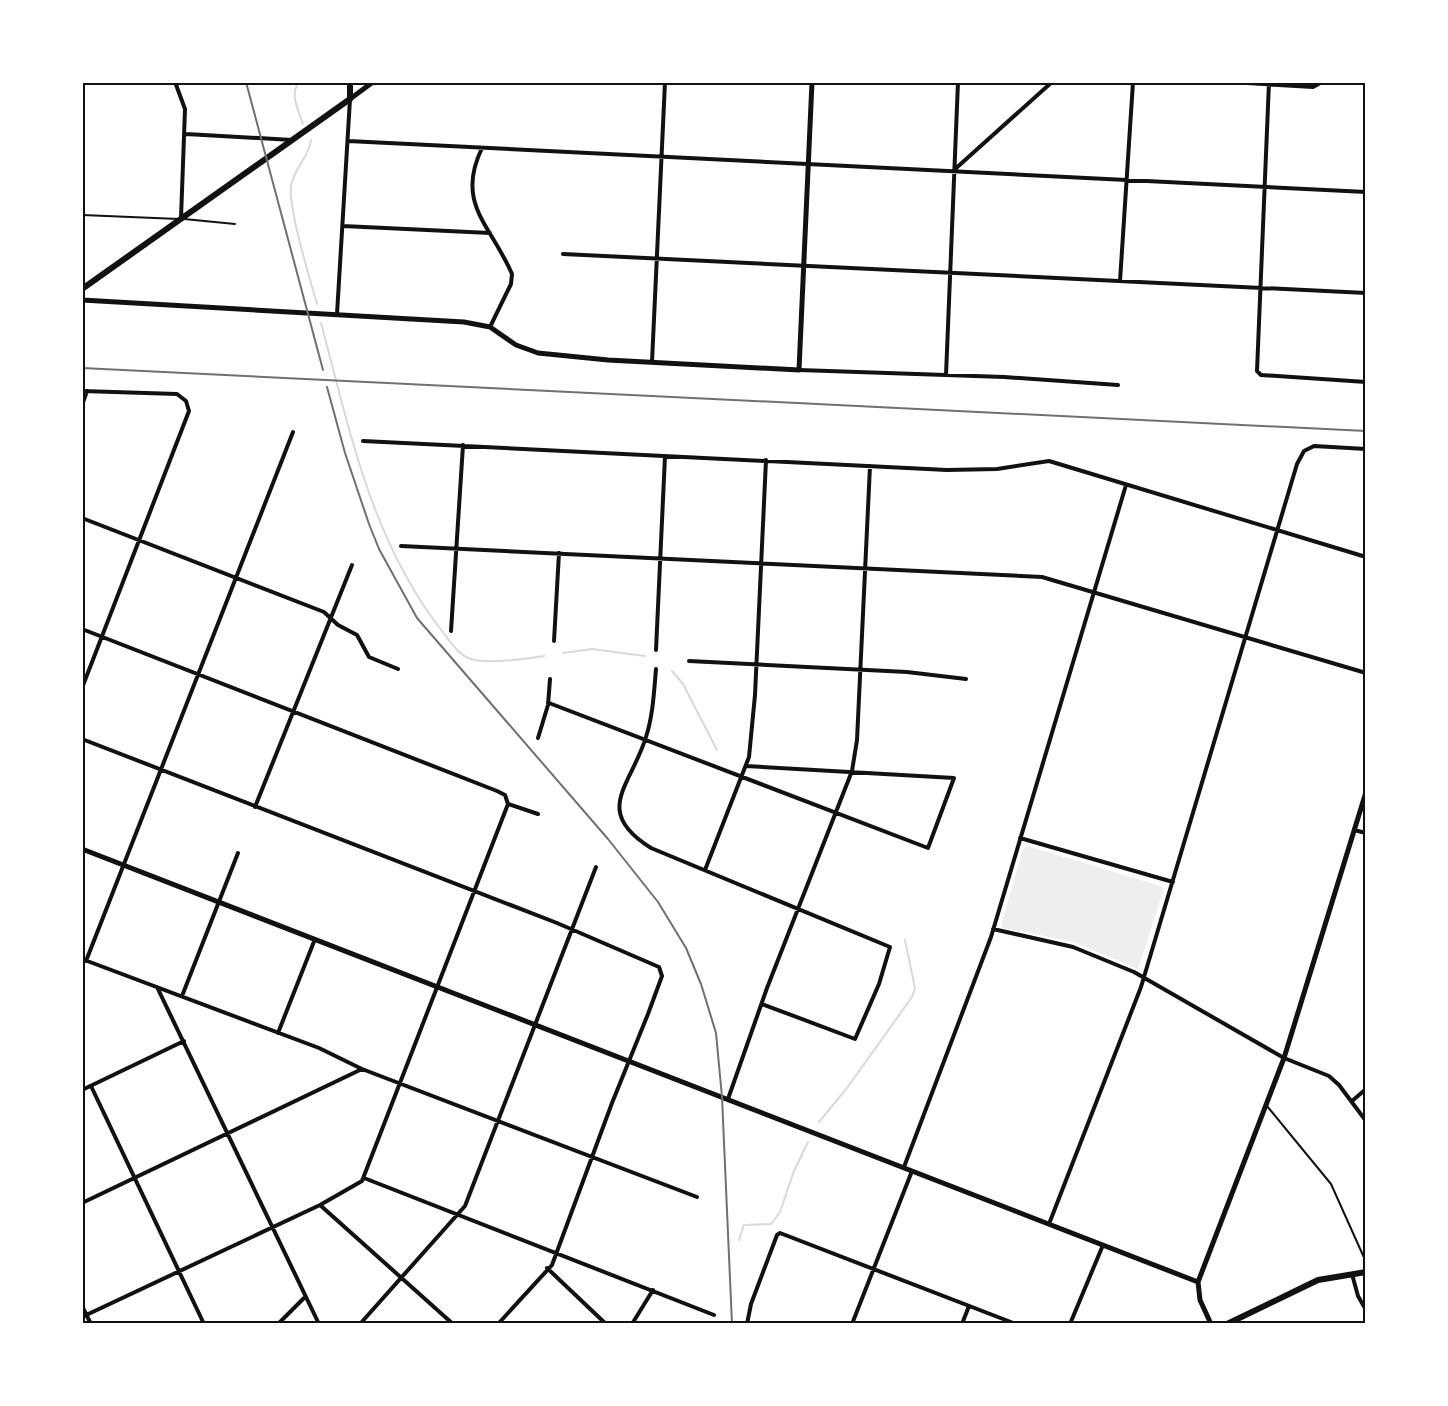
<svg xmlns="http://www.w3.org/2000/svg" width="1448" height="1406" viewBox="0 0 1448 1406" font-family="'PT Sans',sans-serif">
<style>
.green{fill:#eee}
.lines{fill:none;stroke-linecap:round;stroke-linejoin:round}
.stream{stroke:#d9d9d9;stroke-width:2}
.service{stroke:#111;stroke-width:2}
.minor{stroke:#111;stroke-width:4}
.tertiary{stroke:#111;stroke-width:5}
.secondary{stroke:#111;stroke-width:6}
.rail{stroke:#707070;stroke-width:2}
.neatline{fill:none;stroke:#111;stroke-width:2}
</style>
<rect width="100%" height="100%" fill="#fff"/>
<path class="green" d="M1027 846 1161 886 1164 889 1138 969 1074 942 1003 928 1001 925 1023 849Z"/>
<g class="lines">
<path class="stream" d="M299 82C289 94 299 111 303 124
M311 140C309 157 294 168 291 186 288 208 310 279 317 304
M321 323C350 431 371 540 442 631 449 640 459 656 471 659 486 664 527 659 544 656
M563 653 592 649 645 656
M672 671 683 684 717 750
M819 1122 847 1088 912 997 915 988 905 940
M739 1240 744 1225 771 1224 780 1212 794 1171 808 1142"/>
<path class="service" d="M82 215 179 219
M184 219 235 224
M1267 1106 1331 1184 1366 1262"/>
<path class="minor" d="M175 82 185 109 181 218
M1230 82 1313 87 1322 82
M1269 82 1257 371 1261 375 1366 382
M186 134 292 140
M348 141 1366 192
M482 148C455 204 491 225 512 274L511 284 490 327
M954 170 1052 82
M343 226 490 233
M563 254 1366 293
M1120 281 1133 82
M337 314 350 99
M652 362 665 82
M799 370 1004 377 1118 385
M946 375 958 82
M82 391 177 394 186 401 189 411 82 688
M82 405 87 391
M363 441 947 470 997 469 1049 461 1366 557
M82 518 324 612 338 625 357 635 369 657 398 669
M401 546 1042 577 1366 673
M82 629 497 791 505 795 508 804 538 814
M451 631 463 445
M554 641 559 553
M656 650 665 456
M689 661 907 672 966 679
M656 669C654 692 653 715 646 737 631 786 592 811 651 848L890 947 879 984 855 1039 762 1004
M549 703 928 848 954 778 746 766
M538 738 548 705 550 679
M82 739 557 923 659 967 662 976 648 1014 612 1103 552 1265 498 1324
M255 807 352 565
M1354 830 1366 833
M1020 838 1173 882
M705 870 749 757 755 695 766 460
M993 929 1073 947 1134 972 1284 1058 1329 1076 1339 1085 1366 1121
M82 959 319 1048 362 1069 697 1197
M86 961 293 432
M157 987 319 1324
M182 996 238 853
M278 1033 315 939
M91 1086 204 1324
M82 1090 184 1041
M728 1099 767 988 852 771 857 740 870 466
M1352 1101 1366 1089
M904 1167 991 937 1126 485
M364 1178 714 1315
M82 1203 362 1069
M320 1205 453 1324
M1049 1224 1141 987 1297 464 1304 451 1314 446 1366 449
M547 1268 606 1324
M1352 1274 1358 1296 1366 1310
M82 1306 91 1324
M82 1317 320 1205 362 1181 508 804
M278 1324 304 1298
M360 1324 465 1206 596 867
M632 1324 653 1290
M747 1324 751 1304 777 1235 780 1233 1016 1324
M852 1324 912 1171
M962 1324 969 1306
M1070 1324 1103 1245"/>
<path class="tertiary" d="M350 99 373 82
M82 300 464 322 490 327 516 345 538 353 608 360 799 370 812 82
M82 849 1198 1282
M1211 1324 1200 1300 1198 1282 1284 1058 1366 792"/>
<path class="secondary" d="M82 289 350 99V82
M1227 1324 1318 1280 1366 1272"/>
<path class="rail" d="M246 82 323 370
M82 368 1366 431
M327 387 345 453 369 524 379 549 417 618 608 839 658 902 686 948 701 984 716 1033 722 1097 732 1324"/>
</g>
<rect width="1448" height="1406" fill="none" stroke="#ffffff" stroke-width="168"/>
<rect x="84" y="84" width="1280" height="1238" class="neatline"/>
</svg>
